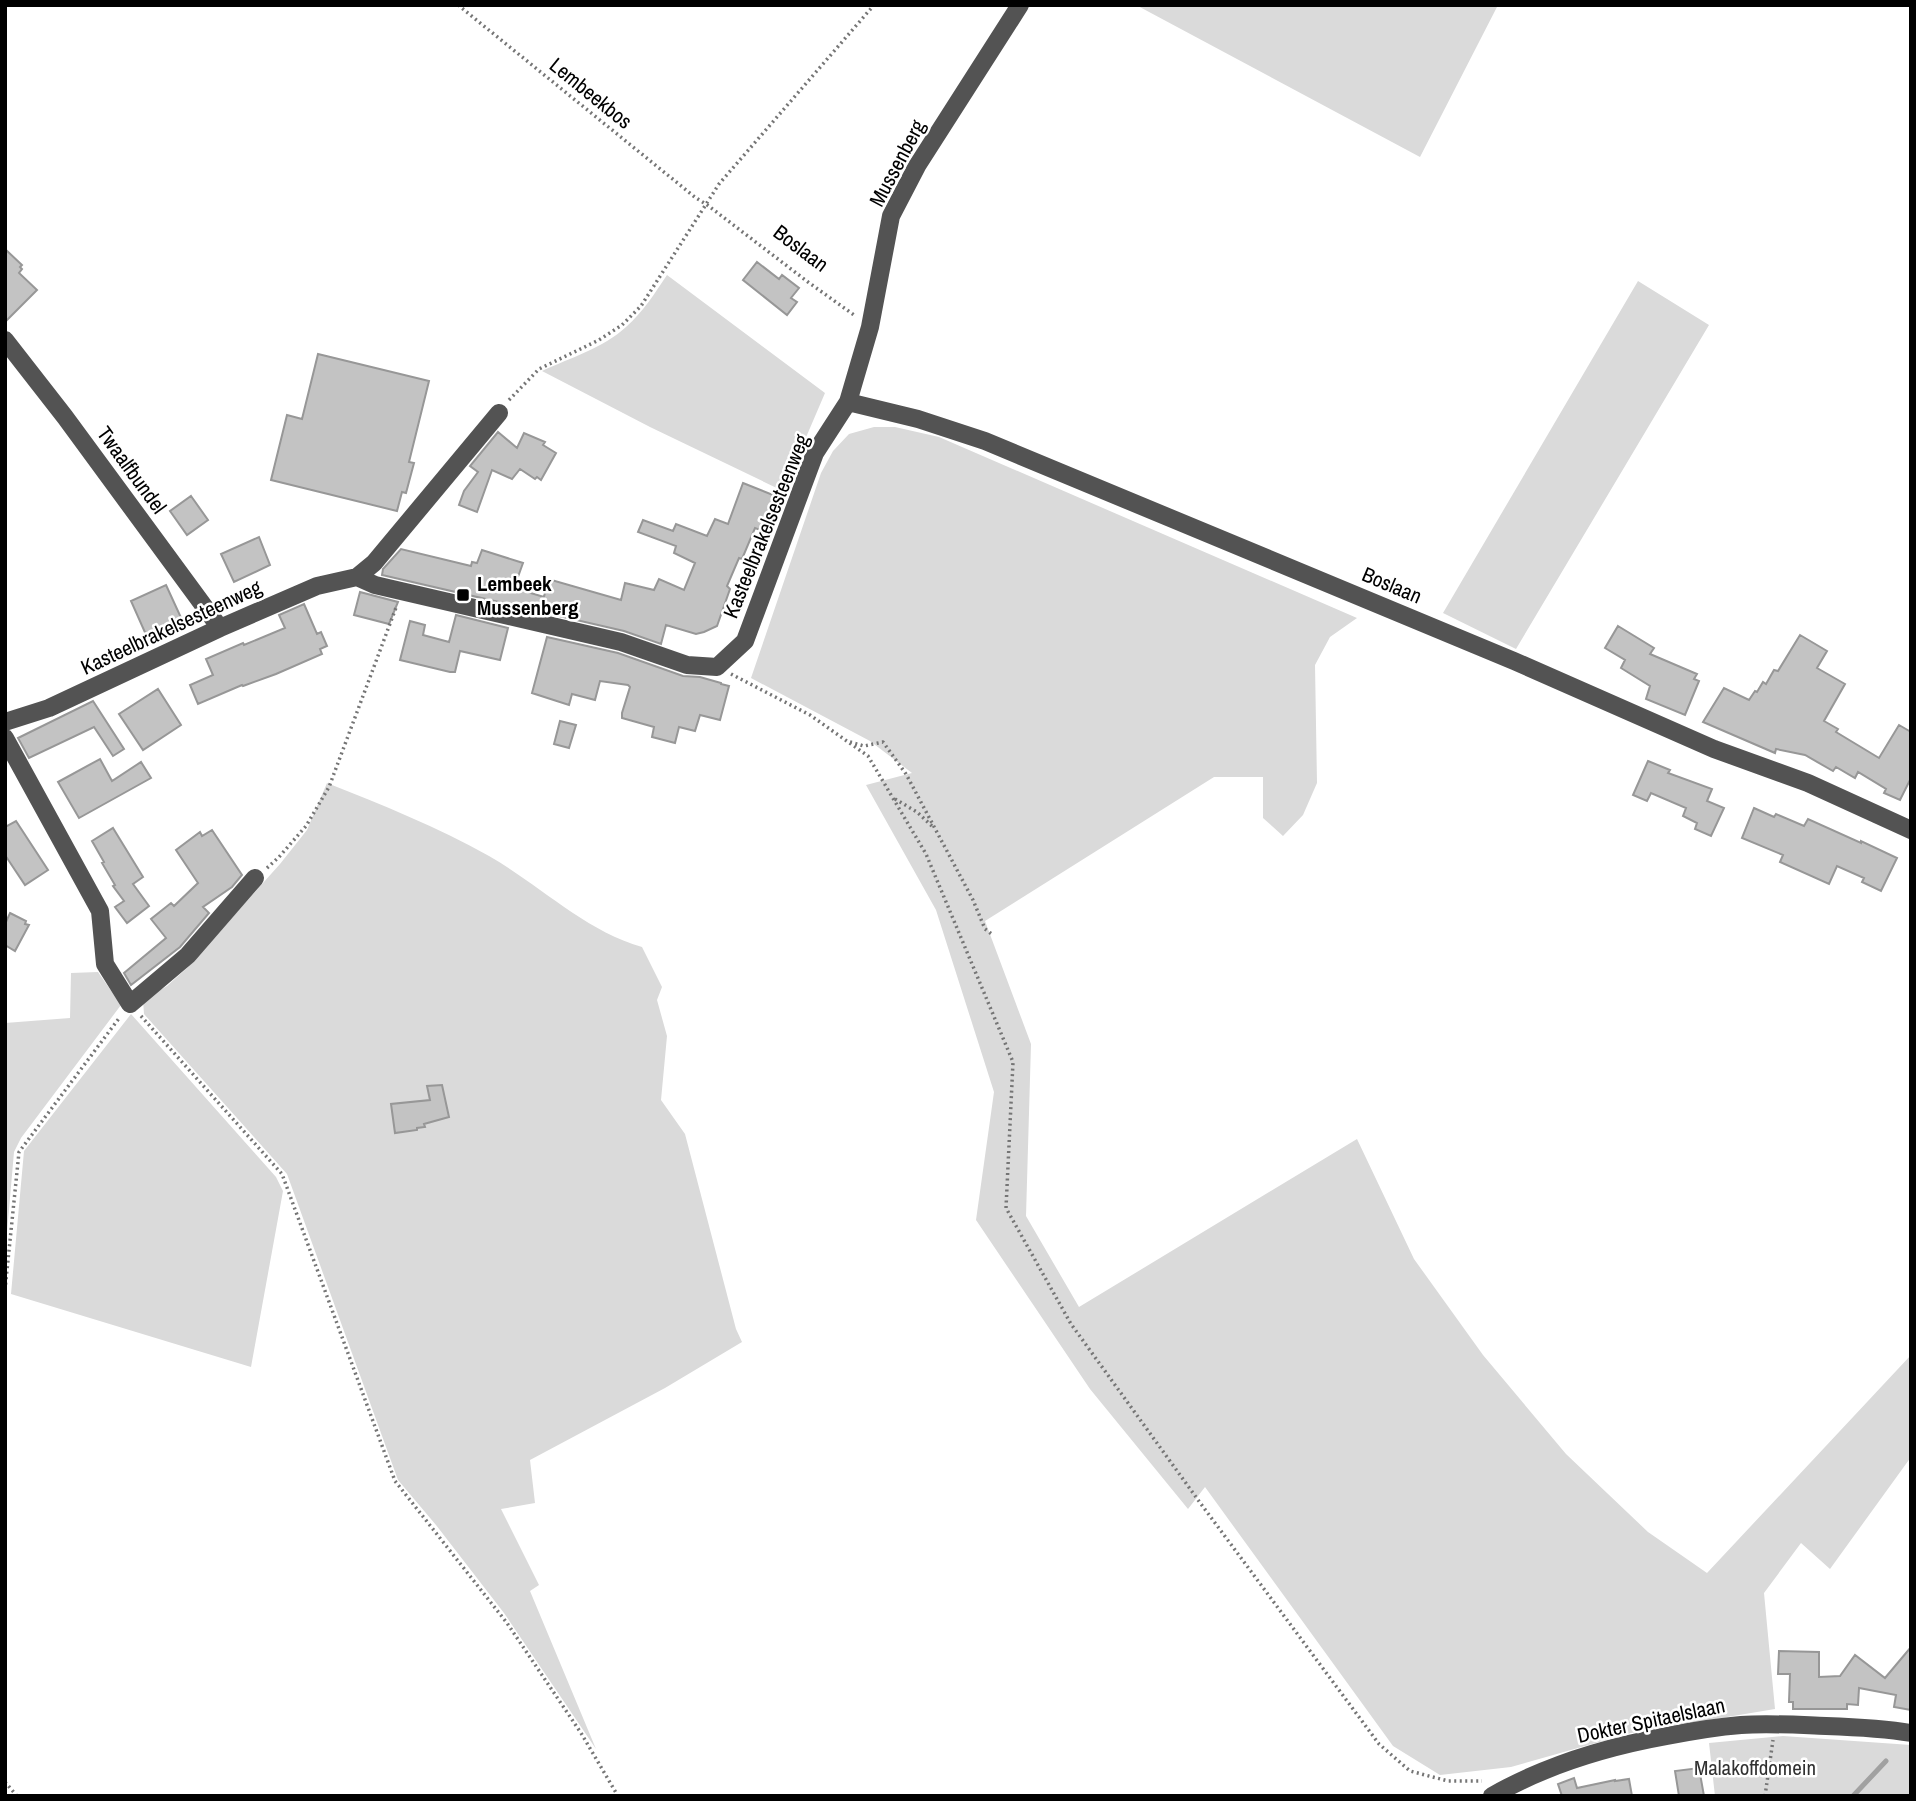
<svg xmlns="http://www.w3.org/2000/svg" width="1916" height="1801" viewBox="0 0 1916 1801" font-family="'Archivo Narrow',sans-serif">
<style>
.green{fill:#dadada}
.lines{fill:none;stroke-linecap:round;stroke-linejoin:round}
.stream{stroke:#a1a1a1;stroke-width:5}
.building{fill:#c3c3c3;stroke:#979797;stroke-width:2}
.path{stroke:#757575;stroke-width:3.5;stroke-dasharray:2 3.5;stroke-linecap:butt}
.minor{stroke:#535353;stroke-width:18}
.poi-dot{fill:#000;stroke:#fff;stroke-width:2.5}
.labels{text-anchor:middle;dominant-baseline:central;stroke-width:5;stroke-linejoin:round;paint-order:stroke}
.street-label{font-size:21px;fill:#000;stroke:#fff}
.poi-label{font-size:21px;font-weight:bold;fill:#000;stroke:#fff;text-anchor:start}
.park-label{font-size:21px;fill:#313131;stroke:#fff}
</style>
<rect width="100%" height="100%" fill="#fff"/>
<path class="green" d="M1136 5H1498L1420 157Z
M667 275 825 393 783 491 650 427 542 371C570 358 603 348 626 327 643 312 655 293 667 275Z
M1638 281 1709 325 1516 649 1443 613Z
M874 427H895L939 437 1357 618 1330 637 1315 665 1317 783 1303 815 1283 836 1263 818V777H1214L985 921 1031 1044 1026 1216 1079 1307 1357 1139 1414 1259 1483 1355 1566 1454 1648 1532 1707 1573 1911 1355V1457L1830 1569 1801 1543 1764 1593 1775 1709 1631 1733 1511 1767 1440 1775 1393 1746 1205 1487 1188 1509 1090 1389 976 1220 994 1092 936 910 866 785 912 773 870 741 751 678 821 473 833 451 849 434Z
M327 783C382 805 438 827 489 856 540 885 584 930 642 947L662 987 657 1000 667 1036 661 1100 685 1134 736 1329 742 1342 665 1388 530 1460 535 1503 501 1509 539 1585 530 1591 596 1749 504 1613 436 1525 398 1480 287 1174 144 1014 143 1000 167 986 187 968 280 864 307 830Z
M98 972 121 1005 21 1138 14 1152 5 1255V1023L70 1018 71 973Z
M131 1014 276 1177 283 1191 251 1367 11 1294 24 1151Z
M1783 1736 1911 1745V1796H1715L1709 1743Z"/>
<g class="lines">
<path class="stream" d="M1853 1796 1886 1761"/>
</g>
<path class="building" d="M5 249 22 265 20 267 22 269 19 273 37 290 5 322Z
M757 262 779 279 782 275 799 288 791 298 797 302 787 315 743 280Z
M318 354 429 381 409 462 414 463 406 493 402 492 397 511 271 480 287 415 302 419Z
M498 432 517 448 524 433 545 442 543 445 556 453 541 480 537 477 535 479 520 469 512 479 492 470 477 512 459 505 464 491 478 472 470 466Z
M743 483 778 497 763 531 755 528 742 559 739 558 727 586 730 589 717 626 704 632 696 634 666 625 661 644 624 631 382 575 383 569 401 549 471 566 472 562 477 563 482 550 523 563 514 588 544 597 548 579 621 600 625 583 654 590 659 579 684 590 695 563 674 553 676 546 638 532 643 520 673 531 676 524 707 536 715 519 728 524Z
M191 496 208 520 187 535 170 511Z
M259 537 270 565 234 582 221 554Z
M166 585 183 622 147 637 131 601Z
M360 592 398 602 389 624 354 615Z
M304 604 317 634 321 632 327 646 320 649 322 654 276 674 243 686 242 685 198 704 190 685 213 675 206 659 243 643 244 645 285 628 279 615Z
M456 615 508 628 500 660 460 651 455 672H450L400 660 410 621 425 625 423 635 449 642Z
M1618 626 1654 648 1650 654 1697 674 1694 679 1699 681 1685 715 1646 699 1650 686 1621 668 1625 660 1605 648Z
M1800 635 1827 651 1817 668 1845 684 1824 721 1838 729 1836 732 1879 758 1899 725 1911 732V778L1900 800 1884 793 1886 789 1858 772 1855 778 1836 767 1833 771 1805 755 1776 749 1775 753 1703 722 1724 688 1749 700 1755 691 1757 692 1763 682 1766 684 1774 670 1778 671Z
M547 637 618 653 683 676 700 677 721 683V684L729 686 720 720 700 715 695 731 679 727 675 743 652 737 654 727 622 718V713L630 687 628 685 600 681 595 700 572 694 569 705 532 693Z
M158 689 181 725 143 750 119 714Z
M93 701 124 749 113 756 94 727 29 758 18 738Z
M560 721 576 725 569 748 554 744Z
M100 759 112 781 141 762 151 778 79 818 58 782Z
M1648 761 1670 770 1668 773 1712 789 1707 801 1724 808 1711 836 1695 829 1697 823 1683 816 1686 808 1651 793 1647 801 1633 795Z
M1754 808 1774 817 1776 814 1804 826 1808 819 1861 843V841L1897 858 1881 891 1862 882 1864 878 1837 866 1829 884 1780 862 1783 855 1742 838Z
M16 821 48 870 25 885 5 855V827Z
M113 828 143 877 133 884 149 906 127 923 115 907 124 901 113 886 115 885 102 863 104 862 92 841Z
M212 830 242 875 232 887 203 907 209 913 180 947 131 985 124 973 166 938 151 919 171 903 174 906 198 883 176 850 200 832 202 836Z
M10 913 26 921 25 924 29 925 15 951 5 945V924Z
M442 1085 449 1117 424 1124 425 1127 417 1128V1130L395 1133 391 1104 430 1100 427 1086Z
M1911 1647V1710L1894 1707 1896 1695 1859 1688 1858 1705 1847 1704V1709H1793V1702H1789L1790 1674H1778L1779 1651 1819 1652V1677L1840 1676 1855 1655 1885 1678Z
M1699 1768 1704 1796H1679L1675 1771Z
M1574 1778 1577 1788 1615 1780V1781L1629 1779 1632 1796H1562L1558 1784Z"/>
<g class="lines">
<path class="path" d="M458 5 696 198 706 204 808 282 854 315
M509 400 539 369 599 340 622 325 641 306 719 184 874 5
M731 674 810 715 868 756 926 854 1013 1062 1006 1208 1071 1324 1201 1504 1379 1744 1410 1771 1448 1781H1482
M850 742 864 746 883 742 906 774 973 900 985 929 993 935
M895 799 917 812 933 827
M267 868 279 857 306 826 329 787 397 605
M141 1016 282 1174 395 1481 507 1623 581 1733 618 1796
M5 1290 19 1152 120 1017
M5 1782 17 1796
M1765 1796 1773 1740"/>
<path class="minor" d="M5 340 65 417 220 628
M848 402 918 419 985 441 1514 661 1714 749 1808 783 1911 830
M357 577 375 585 621 642 687 665 717 667 745 641 815 453 848 402 870 327 891 216 917 166 1020 5
M5 722 49 708 220 628 317 586 357 577 374 563 499 413
M5 738 100 911 105 964 130 1004 188 955 255 878
M1492 1796C1546 1765 1606 1747 1667 1736 1692 1731 1716 1727 1741 1725 1769 1723 1798 1725 1826 1726 1855 1727 1882 1728 1911 1733"/>
</g>
<rect class="poi-dot" x="456" y="588" width="14" height="14" rx="3.5"/>
<g class="labels">
<g class="street-label">
<text transform="translate(591 93) rotate(39)">Lembeekbos</text>
<text transform="translate(897 163) rotate(-62)">Mussenberg</text>
<text transform="translate(801 248) rotate(37)">Boslaan</text>
<text transform="translate(132 470) rotate(54)">Twaalfbundel</text>
<text transform="translate(766 526) rotate(-68)">Kasteelbrakelsesteenweg</text>
<text transform="translate(1392 585) rotate(23)">Boslaan</text>
<text transform="translate(171 627) rotate(-25)">Kasteelbrakelsesteenweg</text>
<text transform="translate(1651 1720) rotate(-12)">Dokter Spitaelslaan</text>
</g>
<g class="poi-label">
<text x="477" y="583">Lembeek<tspan x="477" dy="24">Mussenberg</tspan></text>
</g>
<g class="park-label">
<text x="1755" y="1767">Malakoffdomein</text>
</g>
</g>
<rect width="1916" height="1801" fill="none" stroke="#000000" stroke-width="14"/>
</svg>
